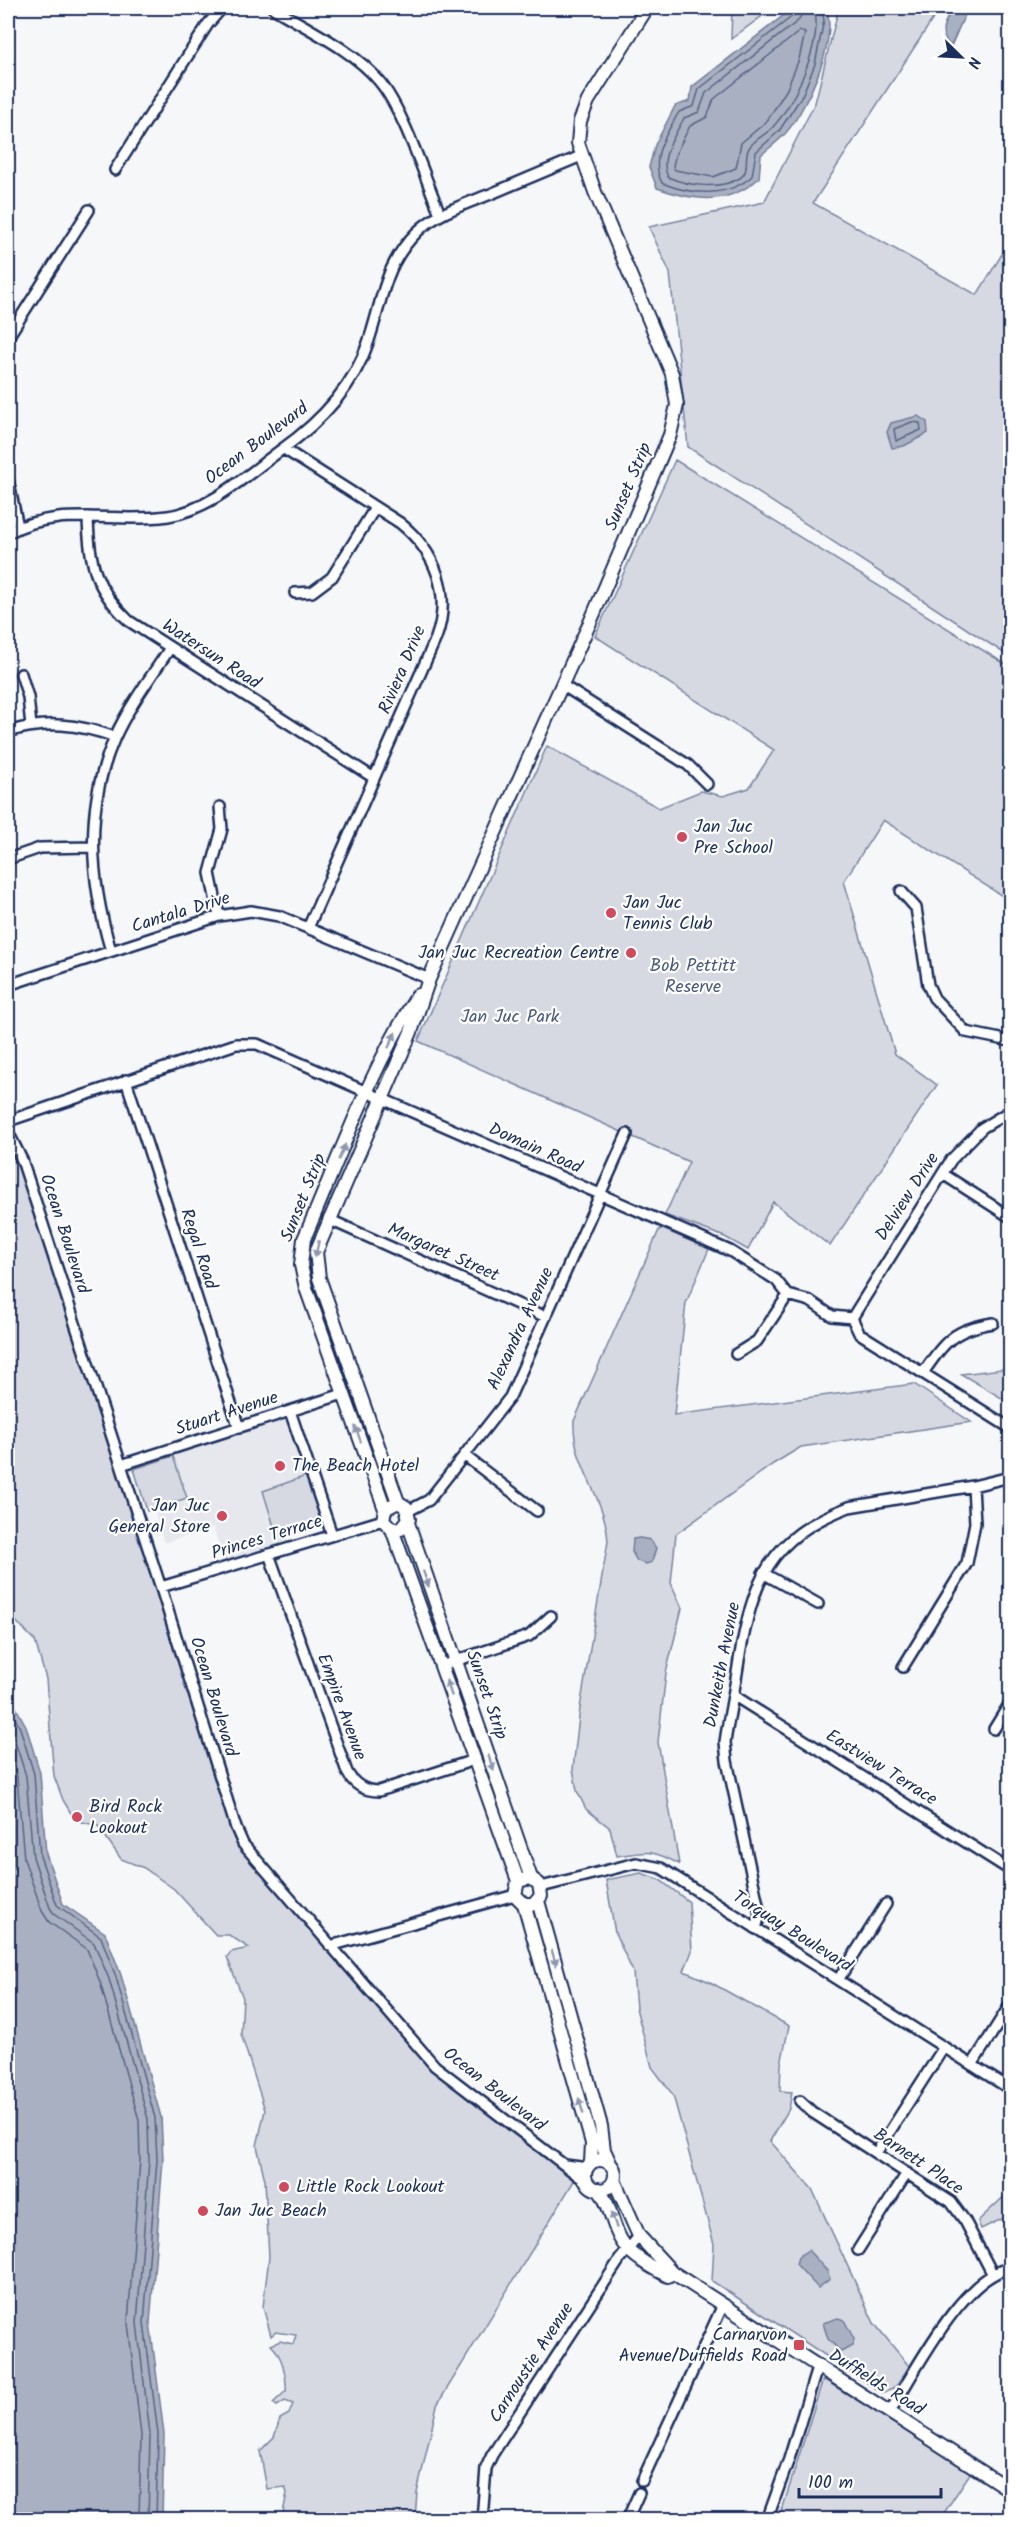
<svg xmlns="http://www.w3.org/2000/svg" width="1018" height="2527" viewBox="0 0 1018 2527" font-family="Kalam,sans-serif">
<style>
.built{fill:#e6e8ee}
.green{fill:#d6d9e2;stroke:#7884a0;stroke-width:1.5}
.water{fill:#a9b0c1;stroke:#707c99;stroke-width:1.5}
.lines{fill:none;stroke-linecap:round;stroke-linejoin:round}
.shore{stroke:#546386;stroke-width:1.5}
.minor-casing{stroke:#1b2f5e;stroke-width:14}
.tertiary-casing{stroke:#1b2f5e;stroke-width:16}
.minor{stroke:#fff;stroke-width:9}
.tertiary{stroke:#fff;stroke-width:12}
.oneway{fill:#8d97ae}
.poi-dot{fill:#d1495b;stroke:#fff;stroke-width:2}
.labels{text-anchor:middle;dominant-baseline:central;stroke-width:4.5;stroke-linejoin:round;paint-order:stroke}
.street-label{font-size:18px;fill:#1b2f5e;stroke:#fff}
.poi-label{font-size:18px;fill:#1b2f5e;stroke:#fff;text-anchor:start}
.park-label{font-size:18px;fill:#4a5a7f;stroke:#fff}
</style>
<rect width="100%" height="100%" fill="#f6f7f9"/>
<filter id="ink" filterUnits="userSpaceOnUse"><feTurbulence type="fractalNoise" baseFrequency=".0167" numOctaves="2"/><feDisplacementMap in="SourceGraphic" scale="12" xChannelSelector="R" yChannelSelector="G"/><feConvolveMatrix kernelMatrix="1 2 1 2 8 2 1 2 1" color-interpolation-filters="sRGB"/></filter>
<g filter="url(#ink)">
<path class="built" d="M288 1415 310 1481 272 1493 288 1543 225 1564 213 1527 164 1543 153 1507 183 1496 170 1454Z"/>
<path class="green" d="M732 8H773L731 39Z
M832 8H940L813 203 977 295 1010 241V657L688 447 670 273 649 227 764 202 815 103 837 15Z
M675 460 1010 667V901L883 820 844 881 895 1054 937 1085 830 1246 773 1202 748 1250 725 1237 665 1215 689 1162 418 1041 547 746 659 808 701 791 723 796 749 788 774 750 595 636Z
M8 1132 14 1140 236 1828 419 2049 577 2176 437 2405 417 2493 415 2519H268L272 2517 282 2518 287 2493 285 2487 267 2489 260 2451 274 2437 280 2419 289 2414 293 2404 285 2401 277 2406 273 2403 286 2391C287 2375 282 2355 271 2345L280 2341 293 2344 296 2335 276 2332 271 2336 263 2307 269 2257 265 2180 257 2146 265 2110 241 2034 243 1998 227 1957 231 1952 249 1948 229 1935H216L174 1889 144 1868 121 1859 98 1826 75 1820 63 1800 54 1776 46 1679 35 1641 8 1613Z
M660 1228 709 1249 686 1303 674 1415 914 1384 971 1422 801 1447 773 1464 676 1534 671 1583 682 1608 666 1673 658 1742 679 1864C651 1849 648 1851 617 1856L610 1828 586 1809 577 1791 573 1769 580 1708 608 1541C606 1497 572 1466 574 1421Z
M1010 1368V1403L961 1374Z
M173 1456 187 1498 147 1511 134 1469Z
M306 1476 322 1521 277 1536 263 1491Z
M641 1873 660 1880 689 1902 692 1951 684 1971 710 1982 789 2026 781 2064 780 2091 792 2092 789 2109 770 2141 812 2189 874 2323 909 2366C902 2377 896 2393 881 2392L712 2281 714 2244 673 2095 652 2067 636 2008 633 1972 615 1933 606 1880Z
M1010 2191V2215L981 2229 978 2221Z
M823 2379 971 2472 940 2519 779 2520Z"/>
<path class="water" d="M793 8H826C839 39 806 113 782 137 776 143 768 149 761 155L759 178C729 206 694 201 657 188L649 167 655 145 675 106 690 101 692 87Z
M954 8H966V12L951 46C937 34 944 21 954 8Z
M918 416 927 422 928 433 904 446 892 448 887 432 891 423Z
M640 1538 650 1540 656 1548 652 1562 646 1564 637 1561 632 1552 633 1539Z
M8 1693 26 1726 40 1773 46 1854 63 1904 105 1933 121 1975 161 2117 163 2160 150 2323 164 2434 162 2519H8Z
M808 2250 827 2271 830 2279 818 2288 796 2264 798 2257Z
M838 2318 844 2320 854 2339 852 2346 841 2352 828 2339 823 2323Z"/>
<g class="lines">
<path class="shore" d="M796 8 794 15 699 89 694 106 679 112C666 135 649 158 662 183 691 195 728 198 752 176L756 152 779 131 802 96 815 64 824 20 821 8
M804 8 799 20 706 93 699 112 684 118C675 136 658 158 668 177 688 186 720 190 740 178 751 170 743 158 749 148 754 139 766 135 773 127 794 104 817 52 816 21 816 16 814 12 814 8
M800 31 805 33 799 59 787 89 767 121 741 143 736 168 713 177 675 170 673 166 676 153 690 126 707 117 714 99Z
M912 422 920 423 921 430 896 441 894 429Z
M8 1704 20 1728 34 1774 40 1856 57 1905 101 1937 116 1977 155 2118 157 2160 144 2323 158 2434 156 2520
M8 1719 26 1776 33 1857 50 1908 55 1915 94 1943 109 1979 148 2119 149 2160 137 2323 150 2434 148 2520
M8 1743 17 1777 24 1859 42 1911 49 1922 87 1949 100 1982 139 2120 140 2160 128 2323 141 2435 139 2520"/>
<g class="minor-casing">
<path id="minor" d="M273 8C306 28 355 51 379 81 403 109 425 178 440 214
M115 170 208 24 222 8
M8 337 89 210
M284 449 400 523C436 552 452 594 436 638L308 928
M8 479 18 527
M88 517C89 563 95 589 129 621L374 778
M8 533C57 505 115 524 168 516 210 510 248 474 281 450 319 423 353 388 368 343 383 300 383 266 417 232 438 212 466 204 493 193 522 181 552 168 581 156
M295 593 312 592 332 577 375 508
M21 674 28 697 31 726
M562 685 688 765 707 784
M8 732C46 720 78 724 115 737
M8 859 40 848 92 847
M901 891 916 908 928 985 934 998 966 1032 1010 1041
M219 916 210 873 222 829 220 807
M111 951C90 880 84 807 115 737 129 706 151 677 170 648
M8 985 219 916 251 911 279 916 429 979
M126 1080 239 1428
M8 1121 236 1044H257L730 1251 776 1280 788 1295 810 1301 832 1316 852 1318 859 1333 1010 1428
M8 1132 22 1160 160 1585 236 1828 243 1844 435 2066 589 2184
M943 1174 1010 1217
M328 1219 546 1317
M852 1318 951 1160 982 1128 1010 1111
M736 1354 757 1341 788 1295
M923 1373C945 1341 954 1329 993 1323
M290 1411 332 1535
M465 1456 537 1511
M121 1465 343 1394
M408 1511 429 1500 510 1397 627 1134
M269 1554 347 1772C354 1785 365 1791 379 1791L474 1760
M763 1573 818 1604
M161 1587 383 1520
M441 1666 529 1636 551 1616
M903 1667 967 1563 975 1523 973 1486
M733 1695 1010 1870
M994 1729 1010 1703
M541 1887 636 1863 661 1868 1010 2089
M756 1929 760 1914 727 1761 725 1742C729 1715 735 1688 739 1660 753 1581 768 1538 849 1507L973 1486 1010 1477
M330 1946 515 1895
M838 1980 886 1904
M972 2065 1010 2005
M800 2101 812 2112 951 2202 965 2221 992 2273
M876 2153 944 2047
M565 2165 588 2168
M858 2250 907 2173
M889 2413C915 2372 962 2277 1010 2268
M642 2481 723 2305
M482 2520 486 2468 492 2455 620 2259 639 2236
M627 2520 639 2493
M767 2520 789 2459 817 2368"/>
</g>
<g class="tertiary-casing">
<path id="tertiary" d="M398 1502 319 1278 316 1252 411 1032 429 979 592 618 670 435 677 405 672 374 595 192 578 143 580 121 588 101 647 8
M385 1509 306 1288 301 1265 304 1239C338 1161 372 1065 418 995
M408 1523 531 1878
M392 1529H401L409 1519 406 1507 398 1502 385 1509 383 1520 392 1529 518 1881
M538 1901 601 2126 604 2150 610 2163
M524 1904H534L541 1896 539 1884 531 1878 518 1881 515 1895 524 1904 592 2143 591 2163
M585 2175a15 15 0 1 1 30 0a15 15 0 1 1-30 0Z
M614 2180 639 2236 672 2272 1010 2490
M598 2189C611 2204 611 2223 621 2240 630 2256 652 2268 668 2276"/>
</g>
<use href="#minor" class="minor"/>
<use href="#tertiary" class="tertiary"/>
</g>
<defs><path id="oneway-solid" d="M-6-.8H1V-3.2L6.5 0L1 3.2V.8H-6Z" transform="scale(1.5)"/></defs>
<g class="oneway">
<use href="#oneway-solid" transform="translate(392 1040) rotate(-65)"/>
<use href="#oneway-solid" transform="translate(342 1152) rotate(-66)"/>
<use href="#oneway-solid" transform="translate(317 1249) rotate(102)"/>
<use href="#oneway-solid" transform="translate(358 1434) rotate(-110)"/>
<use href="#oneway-solid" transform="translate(426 1579) rotate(70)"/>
<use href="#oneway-solid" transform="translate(449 1688) rotate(-109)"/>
<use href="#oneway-solid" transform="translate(491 1763) rotate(71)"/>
<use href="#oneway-solid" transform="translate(554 1958) rotate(74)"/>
<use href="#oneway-solid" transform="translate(581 2106) rotate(-106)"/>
<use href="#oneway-solid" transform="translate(614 2220) rotate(-108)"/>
</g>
</g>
<g class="poi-dot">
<circle cx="682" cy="837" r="6"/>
<circle cx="611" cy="913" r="6"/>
<circle cx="631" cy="953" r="6"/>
<circle cx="280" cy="1466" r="6"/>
<circle cx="222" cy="1516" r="6"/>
<circle cx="77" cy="1817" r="6"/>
<circle cx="284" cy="2187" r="6"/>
<circle cx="203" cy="2211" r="6"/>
<rect x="793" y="2339" width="12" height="12" rx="3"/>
</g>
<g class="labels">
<g class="street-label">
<text transform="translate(257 444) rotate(-37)">Ocean Boulevard</text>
<text transform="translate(629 487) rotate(-67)">Sunset Strip</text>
<text transform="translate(211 655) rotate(33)">Watersun Road</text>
<text transform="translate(403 670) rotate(-67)">Riviera Drive</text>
<text transform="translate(181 913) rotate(-17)">Cantala Drive</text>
<text transform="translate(535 1149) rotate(24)">Domain Road</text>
<text transform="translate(908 1197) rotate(-57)">Delview Drive</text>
<text transform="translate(304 1198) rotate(-68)">Sunset Strip</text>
<text transform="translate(64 1234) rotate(72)">Ocean Boulevard</text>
<text transform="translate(198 1249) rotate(72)">Regal Road</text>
<text transform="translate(443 1253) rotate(24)">Margaret Street</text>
<text transform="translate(521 1329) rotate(-65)">Alexandra Avenue</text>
<text transform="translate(227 1414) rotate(-18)">Stuart Avenue</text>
<text transform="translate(267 1538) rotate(-17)">Princes Terrace</text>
<text transform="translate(723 1665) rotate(-79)">Dunkeith Avenue</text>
<text transform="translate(486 1695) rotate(71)">Sunset Strip</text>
<text transform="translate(213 1697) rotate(73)">Ocean Boulevard</text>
<text transform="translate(341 1707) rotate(70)">Empire Avenue</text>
<text transform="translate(881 1768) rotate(32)">Eastview Terrace</text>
<text transform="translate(792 1932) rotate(32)">Torquay Boulevard</text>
<text transform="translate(494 2090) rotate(38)">Ocean Boulevard</text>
<text transform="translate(918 2162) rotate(34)">Barnett Place</text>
<text transform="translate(532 2363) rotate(-57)">Carnoustie Avenue</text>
<text transform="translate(876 2383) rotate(32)">Duffields Road</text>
</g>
<g class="poi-label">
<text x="694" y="827">Jan Juc<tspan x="694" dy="21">Pre School</tspan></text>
<text x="623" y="903">Jan Juc<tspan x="623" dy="21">Tennis Club</tspan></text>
<text x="619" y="953" text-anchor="end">Jan Juc Recreation Centre</text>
<text x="292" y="1466">The Beach Hotel</text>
<text x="210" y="1506" text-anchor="end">Jan Juc<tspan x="210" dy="21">General Store</tspan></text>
<text x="89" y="1807">Bird Rock<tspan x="89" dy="21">Lookout</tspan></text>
<text x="296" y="2187">Little Rock Lookout</text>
<text x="215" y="2211">Jan Juc Beach</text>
<text x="787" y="2335" text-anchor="end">Carnarvon<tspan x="787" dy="21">Avenue/Duffields Road</tspan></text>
</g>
<g class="park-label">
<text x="693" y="966">Bob Pettitt<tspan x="693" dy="21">Reserve</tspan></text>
<text x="510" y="1017">Jan Juc Park</text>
</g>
</g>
<rect width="1018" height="2527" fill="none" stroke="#fff" stroke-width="30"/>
<rect x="15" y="15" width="988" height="2497" fill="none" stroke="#1b2f5e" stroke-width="2" filter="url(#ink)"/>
<g transform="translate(961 57) rotate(114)" stroke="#ffffff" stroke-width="4.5" paint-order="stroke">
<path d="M0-4.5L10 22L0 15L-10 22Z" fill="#1b2f5e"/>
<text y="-9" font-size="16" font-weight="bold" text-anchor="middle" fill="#1b2f5e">N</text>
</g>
<path d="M799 2488v9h142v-9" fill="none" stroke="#1b2f5e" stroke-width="3"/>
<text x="808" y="2488" font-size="18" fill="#1b2f5e" stroke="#ffffff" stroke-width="4.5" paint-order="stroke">100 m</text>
</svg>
